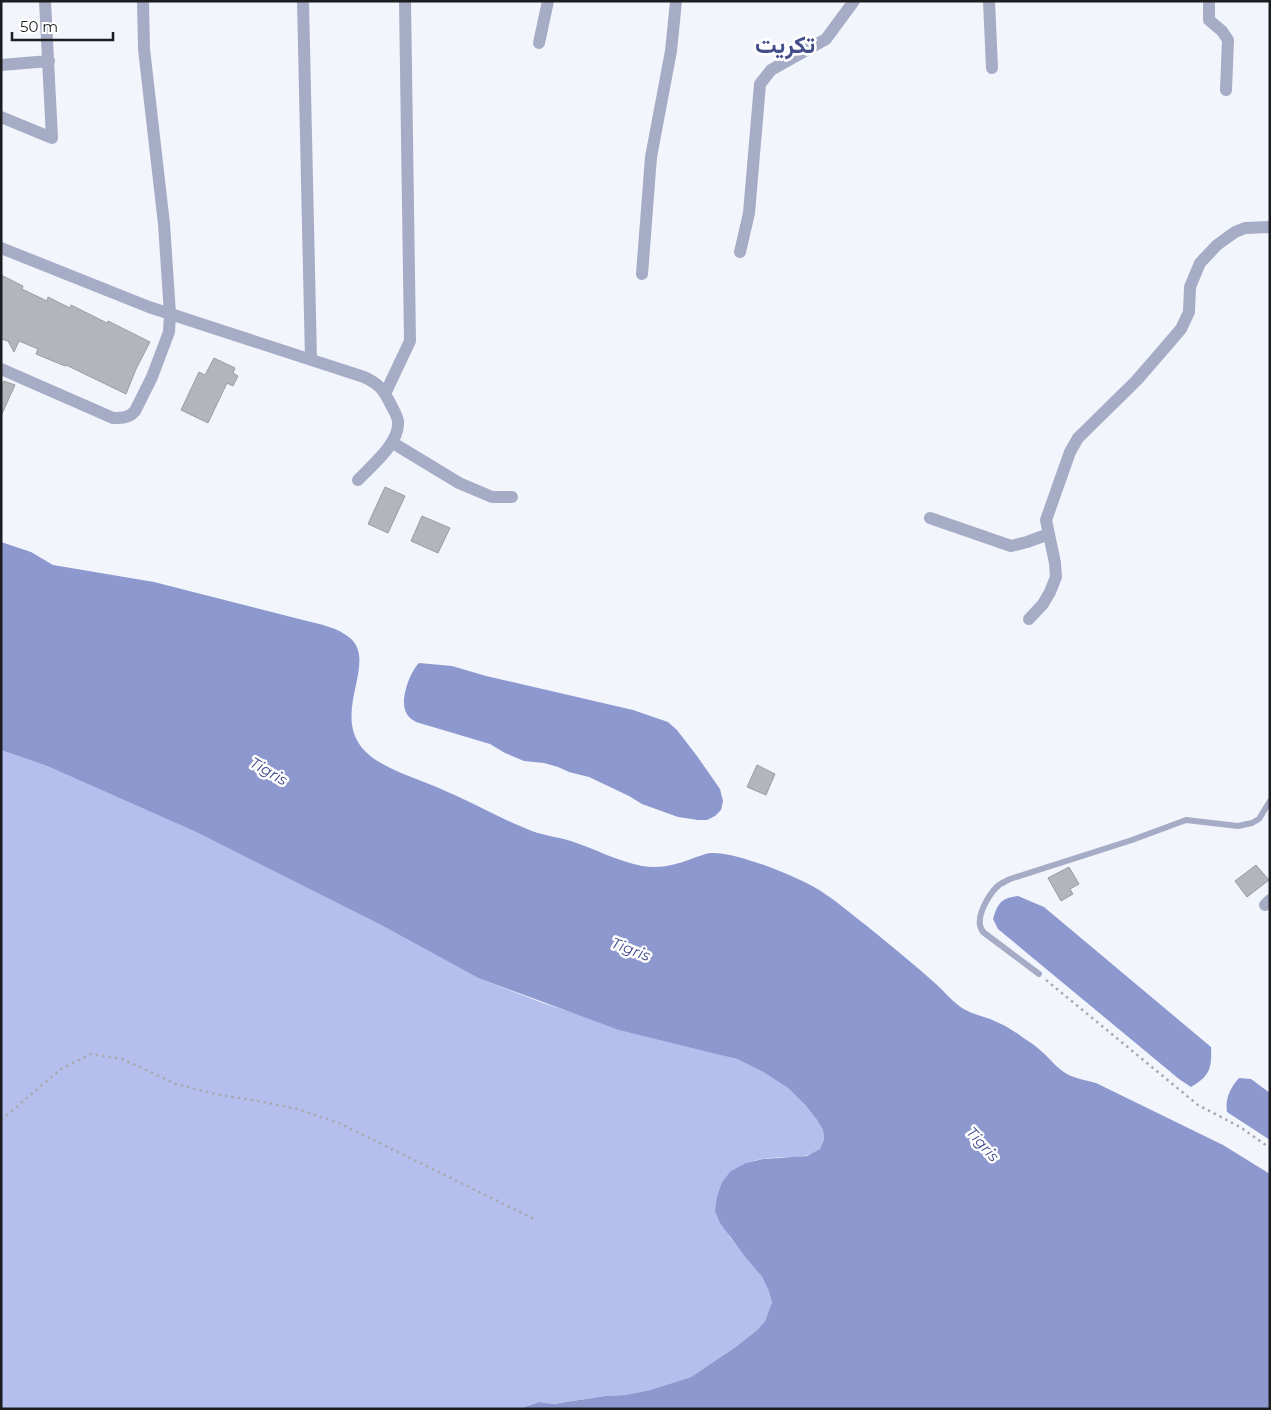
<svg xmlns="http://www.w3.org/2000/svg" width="1271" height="1410" viewBox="0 0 1271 1410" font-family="Montserrat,Vazirmatn,sans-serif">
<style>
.green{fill:#b4bfee}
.water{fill:#8d99ce}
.building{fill:#b3b5bc;stroke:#9b9da4}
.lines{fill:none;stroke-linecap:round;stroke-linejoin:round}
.path{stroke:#a9aab1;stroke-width:2.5;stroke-dasharray:2.5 4;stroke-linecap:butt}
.service{stroke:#a6acc5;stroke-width:6}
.minor{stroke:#a6acc5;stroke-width:12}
.labels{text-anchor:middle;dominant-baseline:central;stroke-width:5;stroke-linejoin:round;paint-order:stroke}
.water-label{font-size:15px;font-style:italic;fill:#414b8e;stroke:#fff}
.town-label{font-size:24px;font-weight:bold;fill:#444e8b;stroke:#fff}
</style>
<rect width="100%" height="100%" fill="#f3f5fd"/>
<path class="green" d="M1 750 47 766 196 832 381 925 478 978 543 1003 580 1015 737 1059 763 1072 788 1088 806 1106 817 1120 823 1130 824 1139 820 1149C810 1157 799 1157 786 1157 759 1158 741 1160 722 1182L729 1236 762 1277 768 1289 772 1302 765 1321 757 1330 737 1346 691 1377 650 1390 625 1395 605 1396 552 1404 539 1402 519 1409H1Z"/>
<path class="water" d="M1 542 31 552 53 565 154 582 303 620C319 624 337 627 350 638 382 665 317 727 381 763 400 774 421 780 441 789 472 802 501 819 532 831 545 836 559 837 571 841 595 849 617 861 642 866 659 869 675 865 691 859 697 857 704 854 710 853 735 851 792 875 814 887 832 897 851 914 867 926 890 945 914 964 936 984 944 991 950 999 958 1005 970 1015 986 1016 999 1023 1008 1027 1017 1033 1025 1039 1030 1042 1036 1046 1041 1051 1050 1058 1056 1068 1067 1074 1076 1079 1086 1080 1096 1083L1223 1145 1270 1174V1409H519L539 1402 553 1404 605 1396 625 1395 650 1390 691 1377 737 1346 757 1330 765 1321 772 1302 768 1289 762 1277 743 1254 720 1223 715 1211 717 1197 722 1182 731 1171 746 1163 763 1159 807 1156 820 1149 824 1139 823 1130 817 1120 806 1106 788 1088 763 1072 737 1059 619 1030 478 978 381 925 196 832 47 766 1 750Z
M419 663 452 666 486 676 633 710 668 722 677 730 697 756 720 789 723 801 721 810 715 816 707 820H698L678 817 642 804 629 796 589 777 569 772 558 767 544 763 524 761 505 753 490 744 416 722C411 719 407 716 405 710 401 697 410 672 419 663Z
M1018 896 1044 907 1211 1047C1212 1068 1210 1076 1191 1087L1179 1079 998 929 993 919C998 903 1001 898 1018 896Z
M1239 1078 1251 1079 1270 1093V1140L1227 1112C1225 1099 1230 1088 1239 1078Z"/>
<path class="building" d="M1 275 23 286 22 289 47 301 48 297 70 308 71 305 107 323 108 321 150 342 136 369 126 394 66 365 65 366 36 354 38 349 19 341 14 352 8 341 1 339Z
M214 358 235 368 233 373 238 376 233 386 227 383 208 423 181 410 199 372 205 375Z
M4 381 15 385 1 416V387Z
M385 487 405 496 388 533 368 524Z
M422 516 450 528 438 553 411 541Z
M757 765 775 774 766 795 747 787Z
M1256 865 1269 880 1247 897 1235 881Z
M1069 867 1079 884 1070 889 1073 894 1061 901 1048 878Z"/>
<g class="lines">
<path class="path" d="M1046 980 1198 1105 1240 1127 1270 1148
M1 1120 61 1069 91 1054 122 1059 176 1084 219 1095 253 1100 298 1109 341 1124 536 1220"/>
<path class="service" d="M1039 974 983 932C981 929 979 924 980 920 980 910 991 891 999 885 1002 883 1006 881 1010 879L1132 840 1186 820 1238 826 1252 823 1259 819 1270 801"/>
<path class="minor" d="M303 1 311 360
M989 1 992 68
M1209 1V20L1222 31 1228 40 1226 90
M539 43 548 1
M1 65 49 61
M1 117 52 138 45 1
M1 248 149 307 364 377C379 384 383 389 390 403 393 409 397 415 398 421 400 443 372 465 358 480
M740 252 749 213 760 84 771 70 826 39 854 1
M642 274 651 157 671 51 676 1
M1 369 113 418C122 418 129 418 135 411L152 377 169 332 170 314 164 224 144 49 143 1
M385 394 410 341 405 1
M393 443 459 483 492 497H512
M930 518 1011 546 1027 542 1049 534
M1029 619 1043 604 1050 592 1056 577 1055 563 1046 520 1070 452 1078 438 1137 380 1181 329 1189 312 1190 287 1200 263 1217 245 1235 232 1245 228 1270 227
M1265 905 1270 900"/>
</g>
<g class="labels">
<g class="water-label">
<text transform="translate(269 771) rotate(30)">Tigris</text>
<text transform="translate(631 949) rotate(21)">Tigris</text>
<text transform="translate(983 1144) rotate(48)">Tigris</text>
</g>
<g class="town-label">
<text x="785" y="44">تكريت</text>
</g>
</g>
<rect width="1271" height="1410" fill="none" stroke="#1c1d20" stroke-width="5"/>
<path d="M12 32v8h101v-8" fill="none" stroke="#1c1d20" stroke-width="2.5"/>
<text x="20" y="32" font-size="15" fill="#1c1d20" stroke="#ffffff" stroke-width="4" paint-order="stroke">50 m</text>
</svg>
